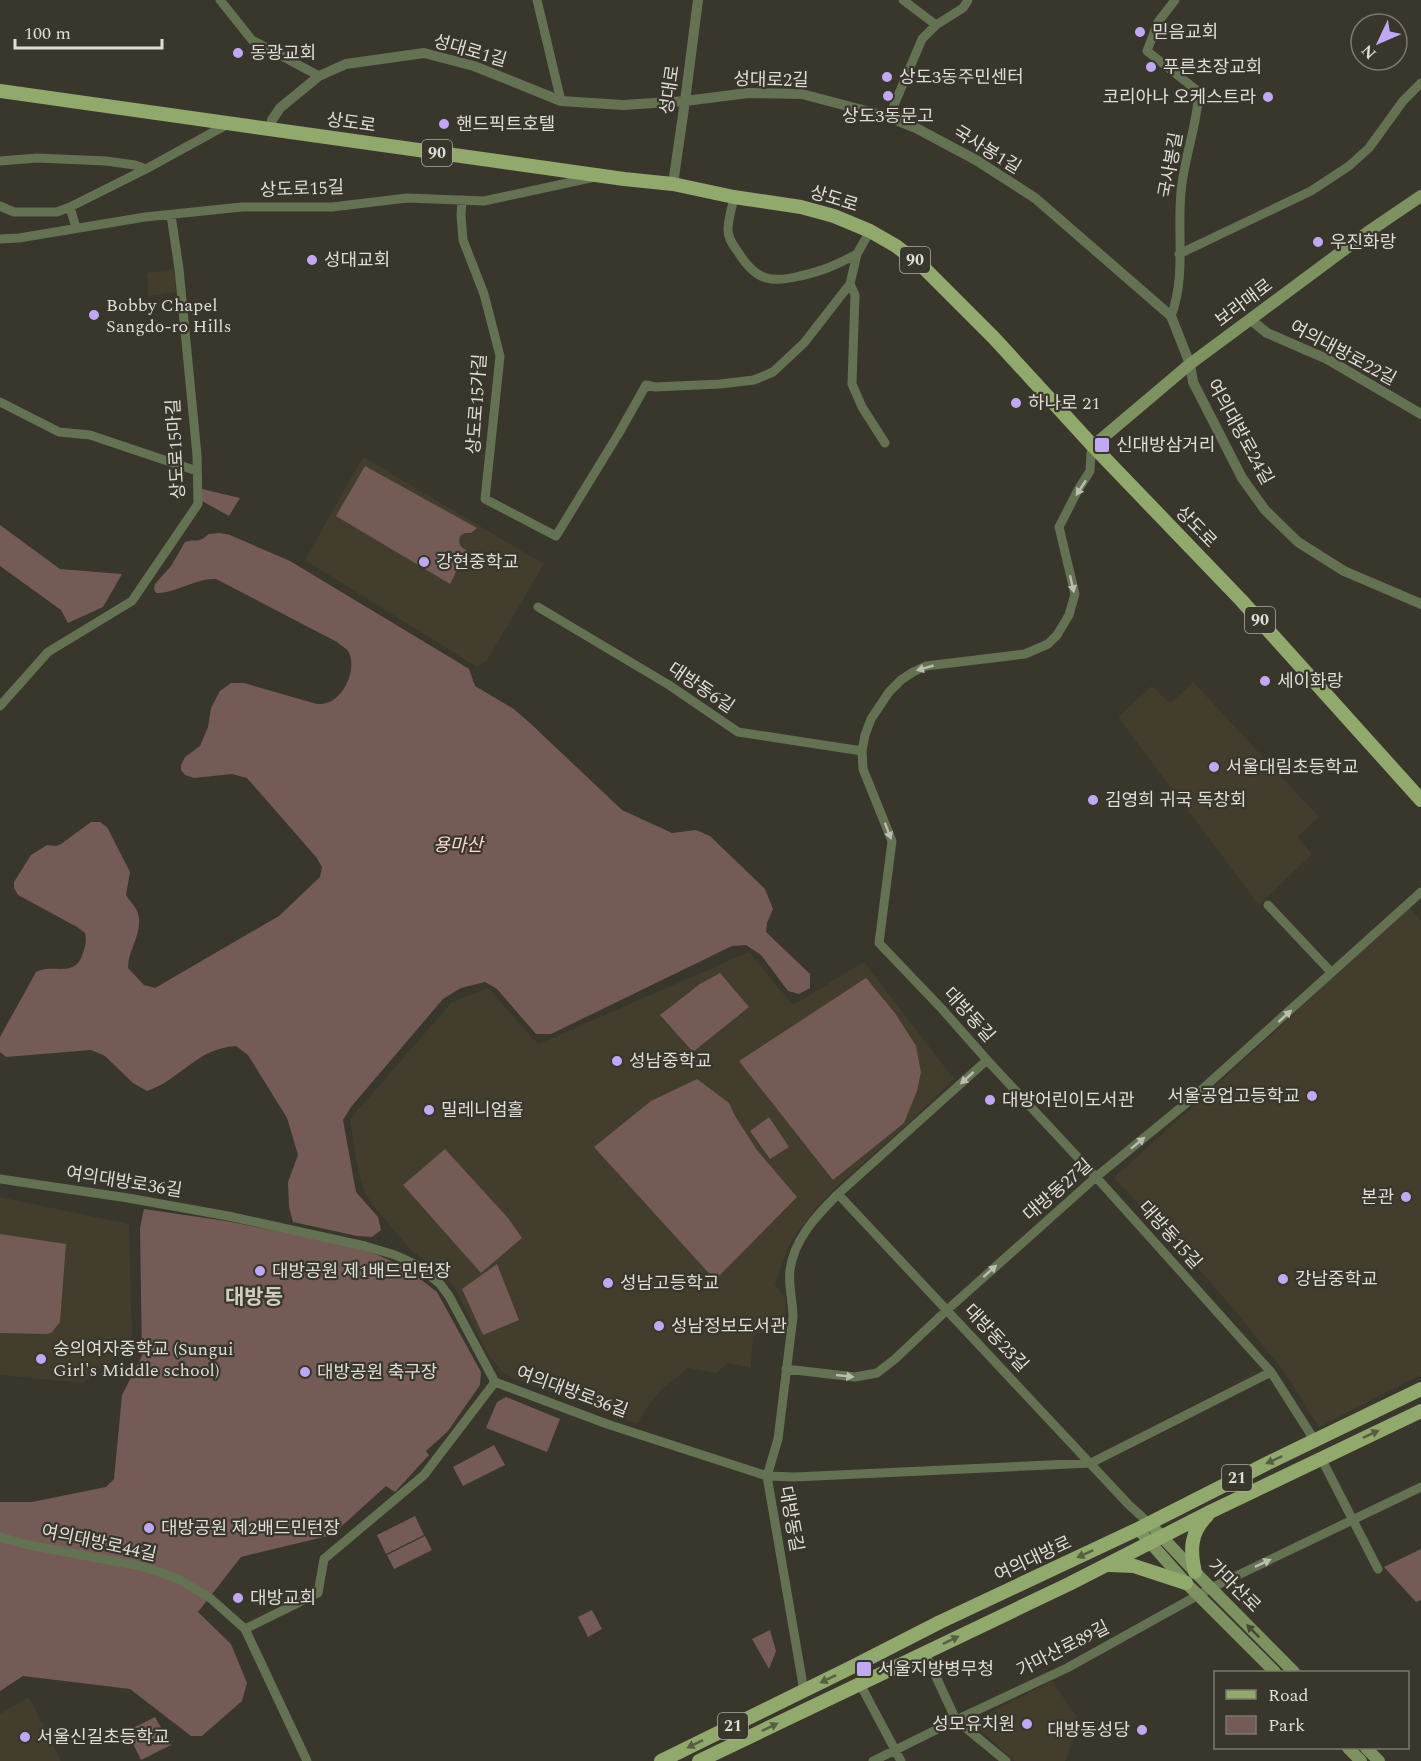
<svg xmlns="http://www.w3.org/2000/svg" width="1421" height="1761" viewBox="0 0 1421 1761" font-family="Spectral,'Noto Sans KR',serif">
<style>
.built{fill:#423d2d}
.green{fill:#745b55}
.lines{fill:none;stroke-linecap:round;stroke-linejoin:round}
.minor{stroke:#647153;stroke-width:9}
.tertiary{stroke:#647153;stroke-width:10}
.secondary{stroke:#7d9161;stroke-width:12}
.primary{stroke:#91a96c;stroke-width:14}
.oneway{fill:#babdaf}
.oneway2{fill:#585e42}
.oneway3{fill:#474837}
.poi-dot{fill:#c0a8f3;stroke:#39362c;stroke-width:2}
.labels{text-anchor:middle;dominant-baseline:central;stroke-width:4.5;stroke-linejoin:round;paint-order:stroke}
.shield{fill:#39362c;stroke:#adaba4;stroke-width:1.5}
.shield-label{font-size:16px;font-weight:bold;fill:#dfddd7}
.poi-label{font-size:18px;fill:#dfddd7;stroke:#39362c;text-anchor:start}
.street-label{font-size:18px;fill:#dfddd7;stroke:#39362c}
.park-label{font-size:18px;font-style:italic;fill:#fdd6cd;stroke:#39362c}
.quarter-label{font-size:21px;font-weight:bold;fill:#d0ccc0;stroke:#39362c}
</style>
<rect width="100%" height="100%" fill="#39362c"/>
<path class="built" d="M174 269 176 292 149 296 147 273Z
M363 457 544 564 487 660 477 667 305 560Z
M1193 682 1319 817 1297 837 1312 854 1259 905 1118 717 1152 686 1170 704Z
M1408 906 1421 921V1375L1319 1427 1285 1373 1237 1313 1178 1245 1114 1178 1293 1015Z
M749 952 793 1005 864 962 954 1079 909 1123 837 1186 816 1208 794 1237 788 1248 775 1284 786 1299 785 1317 753 1337 751 1368 727 1363 717 1373 688 1368 660 1391 648 1406 637 1424 513 1378 504 1373 488 1355 455 1288 445 1276 411 1250 375 1208 364 1192 356 1160 350 1119 452 1002 488 988 538 1044Z
M0 1197 129 1224 132 1344 83 1383 0 1375Z
M1052 1681 1077 1717 1068 1756 1065 1761H1015L979 1729 975 1720Z
M29 1697 61 1761H0V1714Z"/>
<path class="green" d="M365 466 477 528 471 533H465L460 536C458 543 460 548 467 550L450 584 336 516Z
M202 489 240 498 229 516 202 501Z
M0 525 60 569 122 574 103 607 68 623 61 610 0 566Z
M220 533 230 535 290 561 461 664 469 669 475 686 514 709 531 724 622 810 672 833 696 830 710 836 765 889 773 909 767 923 766 932 810 974V988L799 994 788 991 761 955 746 945 732 946 551 1034H536L497 989 485 982 461 988 443 999 351 1107 343 1120 356 1192 378 1217 381 1230 372 1237 357 1236 293 1222 289 1207 288 1182 298 1155 287 1118 248 1055 236 1046C195 1049 182 1079 147 1091L133 1083 105 1056 91 1050 6 1057 0 1052V1037L36 972C53 963 74 978 82 956 85 947 87 942 85 933L77 927 18 895 14 888V882L31 855 47 845 56 846 61 844 91 822H100L107 827 130 872 126 895C129 900 135 906 137 911 145 931 128 948 128 968L144 985 155 988 279 916 320 877 322 867 316 857 247 778 232 774 194 778 185 775 181 770V765L185 757 200 746 208 727 211 708 220 691 231 683H244L317 704C320 704 323 704 326 703 344 699 358 668 348 651 346 648 340 645 337 642L216 579C195 578 178 593 156 593L154 589 155 584 171 566 185 542C198 538 196 545 209 534Z
M720 973 749 1007 693 1052 660 1015 700 984Z
M866 978 895 1013 916 1046 921 1072 917 1091 904 1123 833 1180 739 1061Z
M697 1079 729 1103 735 1116 757 1150 797 1197 715 1280 594 1147 651 1101Z
M769 1117 789 1147 770 1159 750 1131Z
M445 1149 508 1218 522 1238 481 1273 403 1185Z
M144 1209 226 1221 362 1248 405 1267 437 1292 481 1372 480 1385 448 1431 426 1451 429 1455 395 1492 386 1486 332 1535 241 1557 198 1612 231 1644 247 1683 242 1701 202 1736H191L130 1689 23 1676 0 1691V1502H32L106 1487 114 1479 122 1395 142 1356 140 1228Z
M0 1234 66 1244 60 1322 52 1332 48 1334 0 1333Z
M497 1264 519 1320 483 1335 462 1289Z
M506 1397 560 1419 547 1452 486 1428 497 1402Z
M494 1445 505 1465 463 1486 453 1467Z
M415 1516 424 1535 386 1554 377 1535Z
M425 1536 432 1550 394 1569 387 1555Z
M1421 1549V1600L1416 1602 1384 1567Z
M592 1610 602 1629 588 1637 578 1617Z
M770 1630 776 1651 769 1669 752 1639Z
M155 1717 171 1745 141 1760 127 1731Z"/>
<g class="lines">
<path class="minor" d="M220 0 252 40 319 76
M537 0 561 101
M903 0 936 25
M889 117 922 39 936 25 963 8 968 0
M0 161 37 158 106 161 135 165 146 169
M734 197C732 208 728 219 728 230 728 240 735 247 740 255 757 281 772 283 800 276 823 271 836 265 857 254
M462 200 461 215 463 240 484 294 500 356 485 499 556 536 619 433 646 385 655 387 720 384 754 380 773 372 804 343 850 284 857 254 870 231
M0 206 14 212H57L70 207 146 169 228 124
M70 207 76 228
M0 239 19 238 145 217 242 207H332L407 198 484 201 595 177
M1179 254 1311 191 1349 166 1369 148 1403 101 1421 83
M850 284 855 295 852 384 862 407 885 443
M1171 316C1186 278 1177 233 1181 192 1184 158 1197 126 1199 92L1147 51 1158 22 1175 0
M0 402 59 432 90 435 197 471
M538 607 669 685 738 732 862 751
M0 706 48 652 132 601 198 504 197 455 179 269 171 215
M1268 905 1331 972
M987 1060 1096 1177 1271 1372 1315 1441
M0 1179 128 1198 228 1216 365 1246 395 1255 417 1265 440 1284 449 1296 495 1382 607 1424 767 1476 795 1477 1091 1463 1271 1372
M838 1194 1129 1505 1149 1523
M786 1369 855 1377 877 1373 895 1359 947 1310 1096 1177 1189 1101 1421 892
M1321 1458 1378 1569
M0 1537 24 1544 145 1567 178 1579 209 1597 245 1629 307 1761
M245 1629 318 1593 324 1559 424 1475 495 1382
M925 1653 956 1720 1006 1761
M860 1684 901 1761
M804 1691 767 1476 778 1439 793 1317C793 1302 788 1285 790 1270 794 1239 817 1215 838 1194L987 1060 942 1009 879 943 892 841 863 769 862 751 865 735 871 719 889 692 901 680 913 672 926 666 1025 654 1048 644 1057 635 1069 615 1075 594 1059 527 1078 490 1090 471 1091 453 1093 446
M873 1761 956 1720 1067 1668 1211 1588 1421 1487"/>
<path class="tertiary" d="M270 131 272 120 280 108 319 76 346 64 424 53 474 66 561 101 623 105 685 101 748 93 802 94 889 117 916 128 976 160 1035 198 1171 316 1190 364 1193 382 1242 478 1265 510 1298 542 1344 571 1421 604
M673 184 685 101 698 0
M1251 320 1267 333 1327 359 1421 414"/>
<path class="secondary" d="M1093 446 1190 364 1368 232 1421 196
M1149 1523 1195 1572 1294 1672
M1138 1529 1186 1583 1275 1672
M1348 1748 1361 1761
M1366 1748 1379 1761"/>
<path class="primary" d="M0 91 624 179 673 184 734 197 801 207 834 216 870 231 896 246 922 266 994 338 1093 446 1241 600 1421 800
M1110 1565 1134 1566 1186 1583
M1195 1572C1190 1551 1190 1532 1207 1516
M661 1761 852 1667 940 1622 1138 1529 1266 1464 1421 1389
M699 1761 1069 1584 1212 1511 1421 1411"/>
</g>
<defs><path id="oneway-solid" d="M-6-.8H1V-3.2L6.5 0L1 3.2V.8H-6Z" transform="scale(1.5)"/></defs>
<g class="oneway">
<use href="#oneway-solid" transform="translate(1081 488) rotate(123)"/>
<use href="#oneway-solid" transform="translate(1072 584) rotate(77)"/>
<use href="#oneway-solid" transform="translate(925 668) rotate(164)"/>
<use href="#oneway-solid" transform="translate(888 831) rotate(69)"/>
<use href="#oneway-solid" transform="translate(1285 1016) rotate(-42)"/>
<use href="#oneway-solid" transform="translate(967 1078) rotate(138)"/>
<use href="#oneway-solid" transform="translate(1138 1143) rotate(-39)"/>
<use href="#oneway-solid" transform="translate(990 1271) rotate(-42)"/>
<use href="#oneway-solid" transform="translate(845 1376) rotate(6)"/>
<use href="#oneway-solid" transform="translate(1263 1563) rotate(-25)"/>
</g>
<g class="oneway2">
<use href="#oneway-solid" transform="translate(1371 1434) rotate(-25)"/>
<use href="#oneway-solid" transform="translate(1274 1460) rotate(155)"/>
<use href="#oneway-solid" transform="translate(1085 1554) rotate(155)"/>
<use href="#oneway-solid" transform="translate(951 1640) rotate(-26)"/>
<use href="#oneway-solid" transform="translate(828 1679) rotate(154)"/>
<use href="#oneway-solid" transform="translate(770 1727) rotate(-26)"/>
<use href="#oneway-solid" transform="translate(695 1744) rotate(154)"/>
</g>
<use class="oneway3" href="#oneway-solid" transform="translate(1253 1631) rotate(-135)"/>
<g class="poi-dot">
<circle cx="1140" cy="32" r="6"/>
<circle cx="238" cy="53" r="6"/>
<circle cx="1151" cy="67" r="6"/>
<circle cx="887" cy="77" r="6"/>
<circle cx="888" cy="96" r="6"/>
<circle cx="1268" cy="97" r="6"/>
<circle cx="444" cy="124" r="6"/>
<circle cx="1318" cy="242" r="6"/>
<circle cx="312" cy="260" r="6"/>
<circle cx="94" cy="315" r="6"/>
<circle cx="1016" cy="403" r="6"/>
<rect x="1094" y="437" width="16" height="16" rx="3"/>
<circle cx="424" cy="562" r="6"/>
<circle cx="1265" cy="681" r="6"/>
<circle cx="1214" cy="767" r="6"/>
<circle cx="1093" cy="800" r="6"/>
<circle cx="617" cy="1061" r="6"/>
<circle cx="1312" cy="1096" r="6"/>
<circle cx="990" cy="1100" r="6"/>
<circle cx="429" cy="1110" r="6"/>
<circle cx="1406" cy="1197" r="6"/>
<circle cx="260" cy="1271" r="6"/>
<circle cx="1283" cy="1279" r="6"/>
<circle cx="608" cy="1283" r="6"/>
<circle cx="659" cy="1326" r="6"/>
<circle cx="41" cy="1359" r="6"/>
<circle cx="305" cy="1372" r="6"/>
<circle cx="149" cy="1528" r="6"/>
<circle cx="238" cy="1598" r="6"/>
<rect x="856" y="1661" width="16" height="16" rx="3"/>
<circle cx="1027" cy="1724" r="6"/>
<circle cx="1142" cy="1730" r="6"/>
<circle cx="25" cy="1737" r="6"/>
</g>
<g class="labels">
<g class="shield">
<rect x="422" y="140" width="30" height="26" rx="4.5"/>
<rect x="900" y="247" width="30" height="26" rx="4.5"/>
<rect x="1245" y="607" width="30" height="26" rx="4.5"/>
<rect x="1222" y="1465" width="30" height="26" rx="4.5"/>
<rect x="718" y="1713" width="30" height="26" rx="4.5"/>
</g>
<g class="shield-label">
<text x="437" y="153">90</text>
<text x="915" y="260">90</text>
<text x="1260" y="620">90</text>
<text x="1237" y="1478">21</text>
<text x="733" y="1726">21</text>
</g>
<g class="poi-label">
<text x="1152" y="32">믿음교회</text>
<text x="250" y="53">동광교회</text>
<text x="1163" y="67">푸른초장교회</text>
<text x="899" y="77">상도3동주민센터</text>
<text x="1256" y="97" text-anchor="end">코리아나 오케스트라</text>
<text x="888" y="116" text-anchor="middle">상도3동문고</text>
<text x="456" y="124">핸드픽트호텔</text>
<text x="1330" y="242">우진화랑</text>
<text x="324" y="260">성대교회</text>
<text x="106" y="305">Bobby Chapel<tspan x="106" dy="21">Sangdo-ro Hills</tspan></text>
<text x="1028" y="403">하나로 21</text>
<text x="1116" y="445">신대방삼거리</text>
<text x="436" y="562">강현중학교</text>
<text x="1277" y="681">세이화랑</text>
<text x="1226" y="767">서울대림초등학교</text>
<text x="1105" y="800">김영희 귀국 독창회</text>
<text x="629" y="1061">성남중학교</text>
<text x="1300" y="1096" text-anchor="end">서울공업고등학교</text>
<text x="1002" y="1100">대방어린이도서관</text>
<text x="441" y="1110">밀레니엄홀</text>
<text x="1394" y="1197" text-anchor="end">본관</text>
<text x="272" y="1271">대방공원 제1배드민턴장</text>
<text x="1295" y="1279">강남중학교</text>
<text x="620" y="1283">성남고등학교</text>
<text x="671" y="1326">성남정보도서관</text>
<text x="53" y="1349">숭의여자중학교 (Sungui<tspan x="53" dy="21">Girl's Middle school)</tspan></text>
<text x="317" y="1372">대방공원 축구장</text>
<text x="161" y="1528">대방공원 제2배드민턴장</text>
<text x="250" y="1598">대방교회</text>
<text x="878" y="1669">서울지방병무청</text>
<text x="1015" y="1724" text-anchor="end">성모유치원</text>
<text x="1130" y="1730" text-anchor="end">대방동성당</text>
<text x="37" y="1737">서울신길초등학교</text>
</g>
<g class="street-label">
<text transform="translate(470 51) rotate(16)">성대로1길</text>
<text transform="translate(771 80) rotate(1)">성대로2길</text>
<text transform="translate(670 90) rotate(-82)">성대로</text>
<text transform="translate(351 123) rotate(8)">상도로</text>
<text transform="translate(987 150) rotate(31)">국사봉1길</text>
<text transform="translate(1171 165) rotate(-80)">국사봉길</text>
<text transform="translate(302 189) rotate(-2)">상도로15길</text>
<text transform="translate(834 199) rotate(17)">상도로</text>
<text transform="translate(1244 303) rotate(-37)">보라매로</text>
<text transform="translate(1343 353) rotate(28)">여의대방로22길</text>
<text transform="translate(477 404) rotate(-86)">상도로15가길</text>
<text transform="translate(1240 432) rotate(61)">여의대방로24길</text>
<text transform="translate(176 449) rotate(-93)">상도로15마길</text>
<text transform="translate(1196 527) rotate(46)">상도로</text>
<text transform="translate(701 688) rotate(34)">대방동6길</text>
<text transform="translate(969 1015) rotate(48)">대방동길</text>
<text transform="translate(124 1182) rotate(9)">여의대방로36길</text>
<text transform="translate(1058 1190) rotate(-41)">대방동27길</text>
<text transform="translate(1170 1235) rotate(48)">대방동15길</text>
<text transform="translate(996 1338) rotate(47)">대방동23길</text>
<text transform="translate(572 1392) rotate(20)">여의대방로36길</text>
<text transform="translate(791 1519) rotate(80)">대방동길</text>
<text transform="translate(99 1543) rotate(12)">여의대방로44길</text>
<text transform="translate(1033 1559) rotate(-25)">여의대방로</text>
<text transform="translate(1234 1586) rotate(45)">가마산로</text>
<text transform="translate(1063 1649) rotate(-27)">가마산로89길</text>
</g>
<g class="park-label">
<text x="458" y="845">용마산</text>
</g>
<g class="quarter-label">
<text x="254" y="1298">대방동</text>
</g>
</g>
<rect x="1214" y="1671" width="195" height="78" fill="#39362c" stroke="#7b7970" stroke-width="1.5"/>
<rect x="1226" y="1690" width="30" height="9" fill="#91a96c" stroke="#7b7970" stroke-width="1.5"/>
<text x="1268" y="1701" font-size="18" fill="#dfddd7">Road</text>
<rect x="1226" y="1716" width="30" height="18" fill="#745b55" stroke="#7b7970" stroke-width="1.5"/>
<text x="1268" y="1731" font-size="18" fill="#dfddd7">Park</text>
<g transform="translate(1379 42) rotate(226)"><circle r="28" fill="#39362c" stroke="#7b7970" stroke-width="1.5"/>
<path d="M0-4.5L10 22L0 15L-10 22Z" fill="#c0a8f3"/>
<text y="-9" font-size="16" font-weight="bold" text-anchor="middle" fill="#dfddd7">N</text>
</g>
<path d="M15 39v9h147v-9" fill="none" stroke="#dfddd7" stroke-width="3"/>
<text x="24" y="39" font-size="18" fill="#dfddd7" stroke="#39362c" stroke-width="4.5" paint-order="stroke">100 m</text>
</svg>
